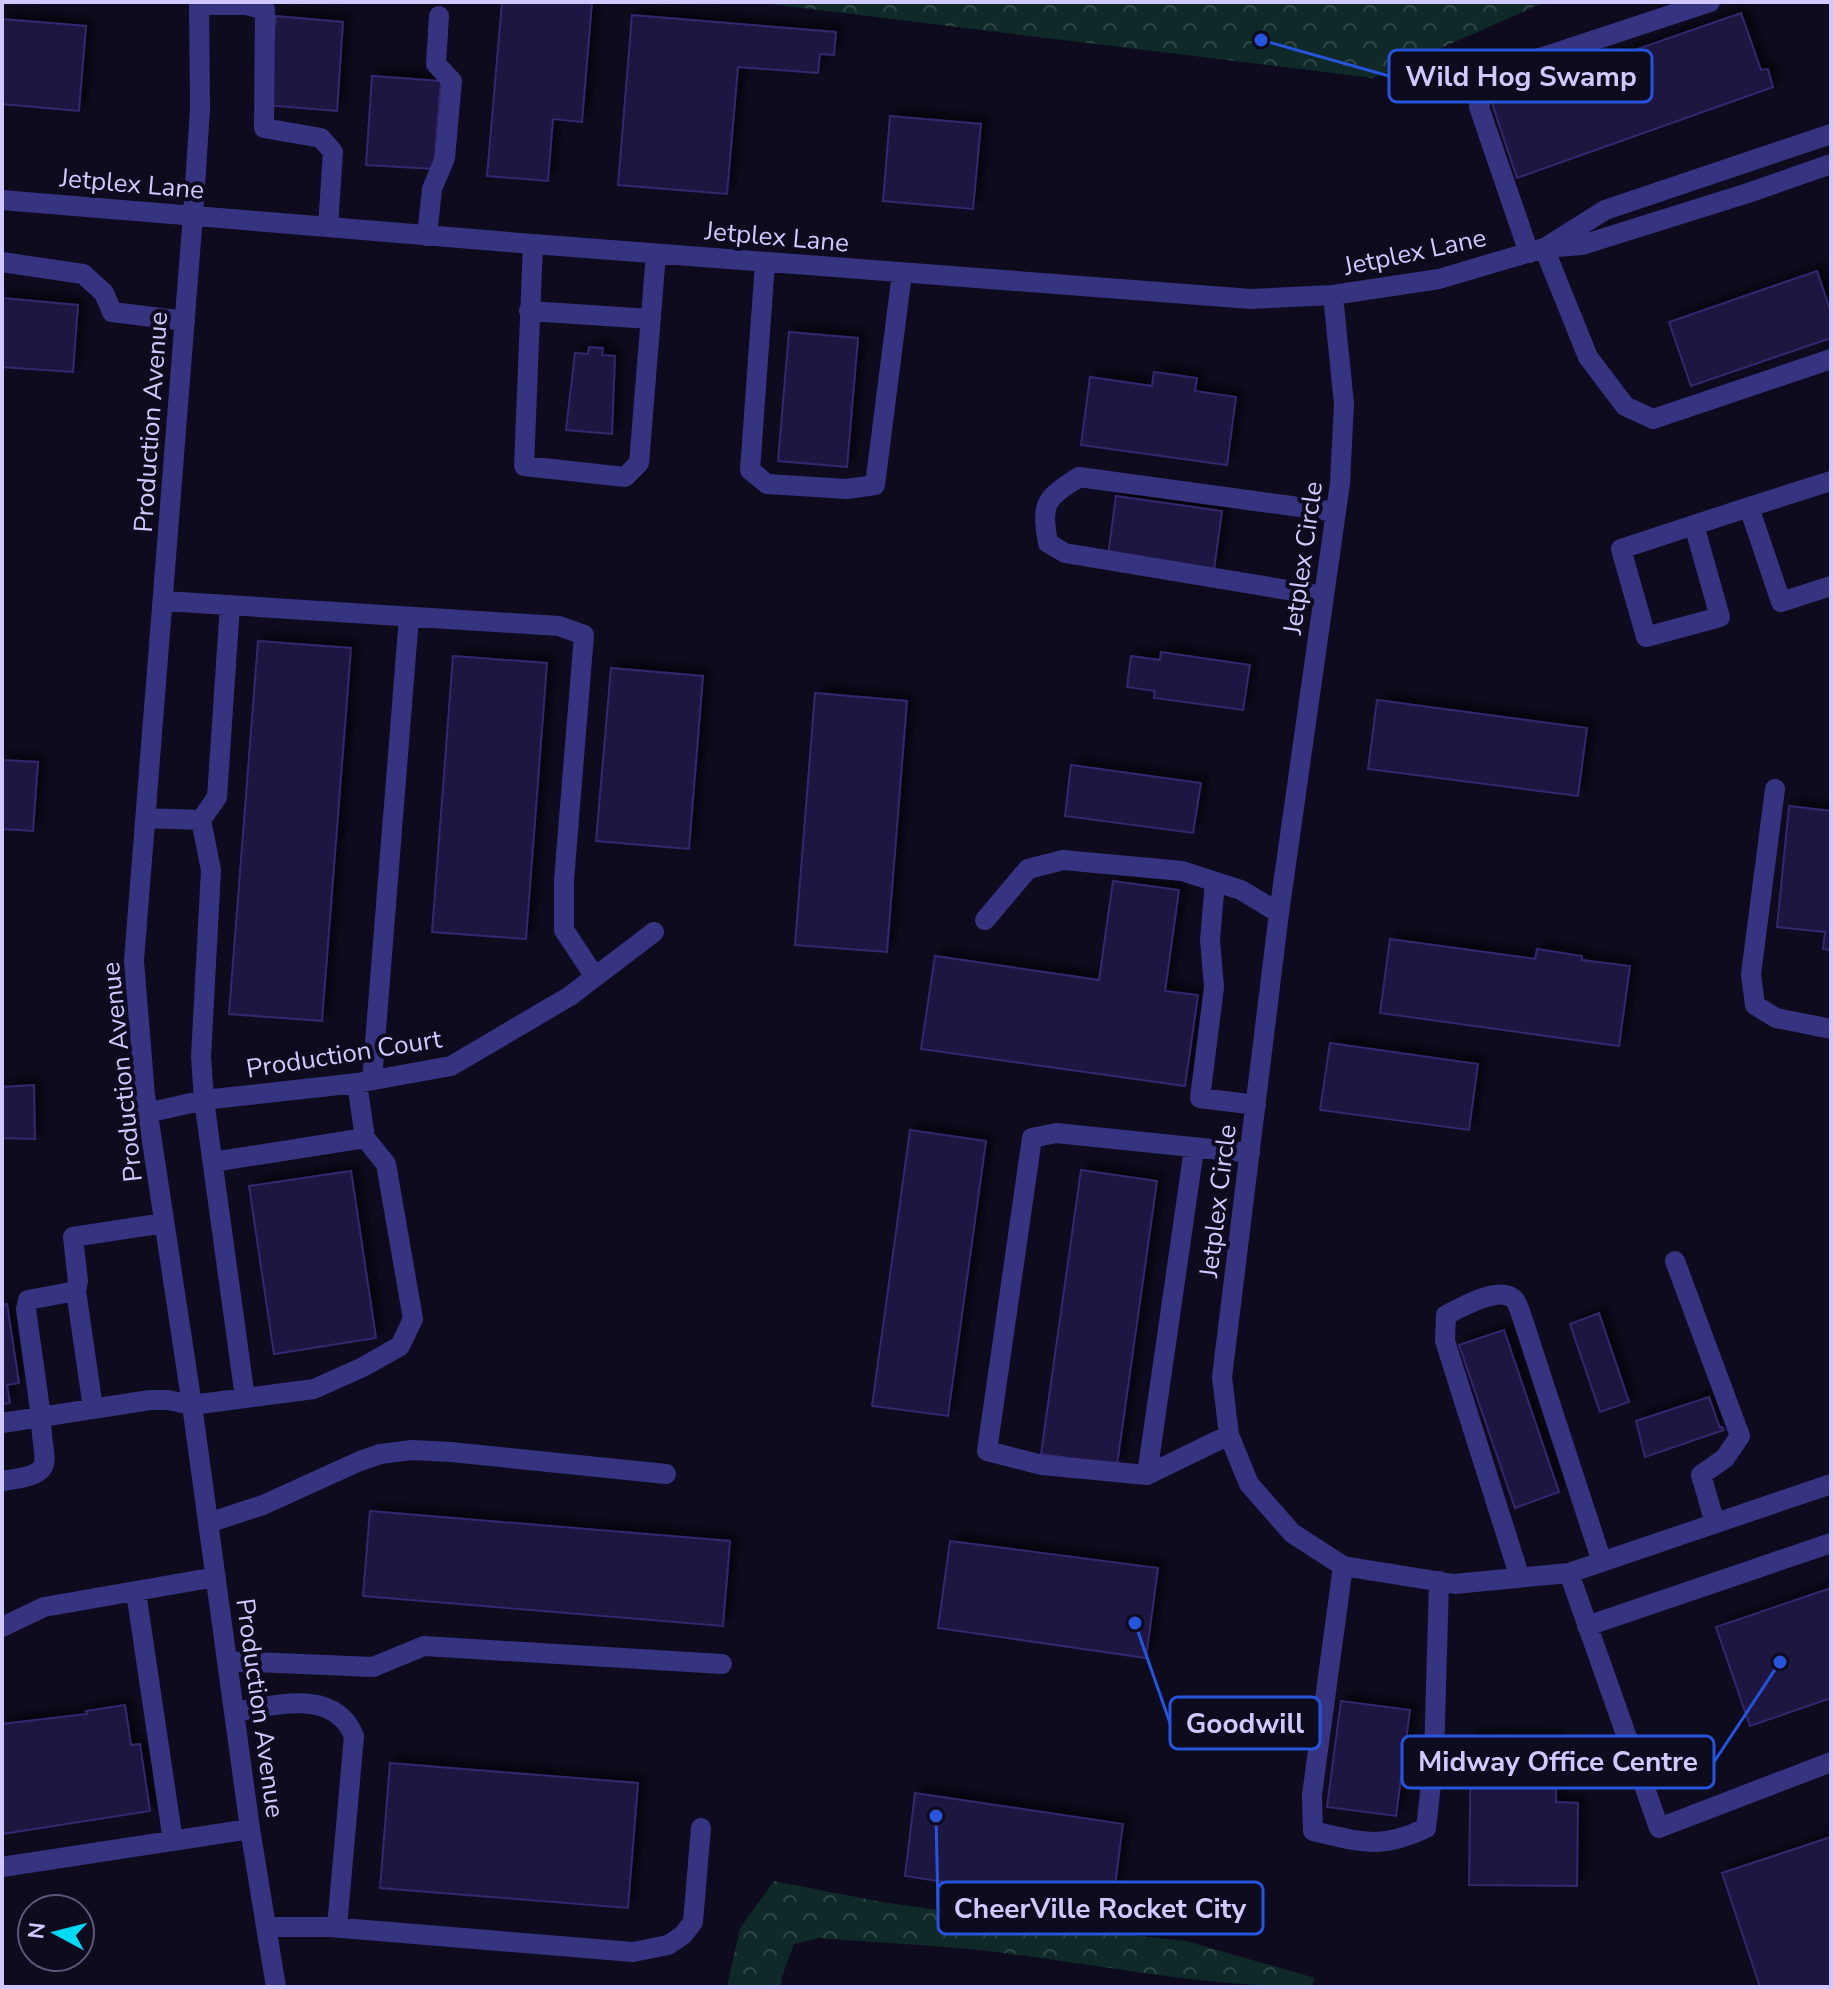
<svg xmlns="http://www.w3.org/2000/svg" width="1833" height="1989" viewBox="0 0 1833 1989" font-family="'Nunito Sans',sans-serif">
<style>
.forest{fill:url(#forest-crowns)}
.building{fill:#1f1641;stroke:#35266e;stroke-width:2;filter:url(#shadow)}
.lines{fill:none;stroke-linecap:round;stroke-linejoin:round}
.minor{stroke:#363381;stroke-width:20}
.labels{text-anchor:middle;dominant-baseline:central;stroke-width:8;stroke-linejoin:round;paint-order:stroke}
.street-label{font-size:26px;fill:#cfc9ff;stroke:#0e0b1f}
.leader{fill:none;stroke:#2654da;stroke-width:3}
.callout-dot{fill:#2654da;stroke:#0e0b1f;stroke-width:3}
.callout{fill:#0e0b1f;stroke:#2654da;stroke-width:3}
.callout-label{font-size:28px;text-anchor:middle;font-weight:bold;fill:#cfc9ff}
</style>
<defs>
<pattern id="forest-crowns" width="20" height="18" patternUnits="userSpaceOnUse" patternTransform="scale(2)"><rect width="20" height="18" fill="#0e2928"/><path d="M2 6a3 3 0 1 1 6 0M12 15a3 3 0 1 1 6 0" fill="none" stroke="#304748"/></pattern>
<filter id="shadow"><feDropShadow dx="7" dy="-7" stdDeviation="4" flood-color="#0009"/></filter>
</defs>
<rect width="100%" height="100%" fill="#0e0b1f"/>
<path class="forest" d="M753 2H1545L1373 78Z
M774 1881 882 1902 1056 1927 1186 1941 1315 1978 1312 1987C1206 1987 1102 1965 996 1952 938 1945 878 1943 819 1938L794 1944 782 1976 781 1987H727L740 1928Z"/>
<path class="building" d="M502 2H592L582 122 553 119 548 181 487 176Z
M1741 13 1761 70 1768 69 1773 87 1517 178 1491 100Z
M632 15 836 32 834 55 820 54 818 73 738 67 727 194 618 185Z
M276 16 343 22 337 111 266 105Z
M2 19 86 26 79 111 2 104Z
M372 76 441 81 434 169 366 165Z
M890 116 981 124 973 209 883 201Z
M1817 271 1831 313V338L1691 386 1669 322Z
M2 298 78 305 73 372 2 367Z
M789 332 858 338 847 467 778 461Z
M589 347 603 348 602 355 615 356 612 434 566 430 575 353 588 354Z
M1154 372 1197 378 1195 391 1236 397 1227 465 1081 445 1090 377 1152 386Z
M1116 496 1222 511 1214 570 1108 556Z
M258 641 351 648 322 1021 229 1014Z
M1161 652 1250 665 1243 710 1154 698 1155 691 1127 687 1131 656 1160 660Z
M453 656 547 663 526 939 432 932Z
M611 668 703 676 689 849 596 841Z
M815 693 907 701 887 952 795 945Z
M1377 700 1587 728 1578 796 1368 769Z
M2 760 38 762 33 831 2 829Z
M1071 765 1201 783 1193 833 1065 816Z
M1789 806 1831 811V950L1823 949 1825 932 1777 927Z
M1113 881 1179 890 1165 991 1198 995 1185 1086 921 1049 935 956 1099 980Z
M1390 939 1535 959 1537 949 1582 956V960L1630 966 1619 1046 1380 1013Z
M1330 1043 1478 1064 1469 1130 1320 1110Z
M34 1085 35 1139 2 1138V1087Z
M910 1130 986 1141 948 1416 872 1406Z
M1081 1170 1157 1181 1117 1465 1041 1454Z
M351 1171 376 1338 274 1354 249 1186Z
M7 1304 19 1383 7 1385 10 1403 2 1404V1305Z
M1599 1313 1629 1402 1600 1412 1570 1324Z
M1504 1330 1559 1492 1515 1508 1459 1345Z
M1709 1397 1720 1428 1722 1427 1724 1430 1645 1457 1636 1421Z
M370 1511 730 1541 723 1626 363 1596Z
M950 1541 1158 1568 1146 1658 938 1628Z
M1831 1588V1698L1750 1726 1716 1627Z
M1341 1701 1410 1710 1396 1816 1327 1807Z
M125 1705 131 1745 140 1744 150 1811 2 1834V1724L87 1714 86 1711Z
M1471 1737 1557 1738 1556 1802 1578 1803 1577 1886 1469 1885Z
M390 1763 638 1783 628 1908 380 1888Z
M915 1793 1123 1824 1112 1908 905 1876Z
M1831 1837V1987H1760L1722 1873Z"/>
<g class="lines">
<path class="minor" d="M199 2 200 109 193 215 134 961 145 1095 192 1405 250 1829 276 1987
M199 5H247L265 10 264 128 321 138 333 152 328 227
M2 200 533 244 1251 299 1333 295 1439 279 1544 248 1582 245 1748 193 1831 164
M427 236 432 189 445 158 452 81 436 64 439 16
M533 244 524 466 625 477 639 463 656 254
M1548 246 1605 210 1831 134
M1544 248 1588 357 1625 406 1653 419 1831 359
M1529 253 1479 107 1488 75 1710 2
M2 262 83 274 104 293 112 312 185 321
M765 263 750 470 767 484 847 489 875 485 902 273
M1333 295 1344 404 1340 483 1279 913 1222 1377 1229 1435 1249 1484 1292 1533 1343 1566 1454 1584 1569 1573 1831 1484
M529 311 651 319
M1749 507 1831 481
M1694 525 1720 617 1646 637 1621 549Z
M1694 525 1749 507 1781 602 1831 586
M1324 596 1065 553 1048 543C1041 502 1045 499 1079 477L1336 512
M164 601 559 626 584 635 564 880V930L595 977
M230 605 217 797 201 820 211 870 201 1057 204 1100 245 1398
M1775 789 1751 974 1755 1005 1776 1018 1831 1029
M146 818 201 820
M1215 882 1210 940 1214 987 1200 1098 1256 1105
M985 920 1028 869 1063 860 1182 871 1241 890 1279 913
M372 1080 409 617
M147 1113 204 1100 357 1083 451 1066 570 996 654 932
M213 1162 365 1138
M1675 1261 1740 1436 1725 1458 1701 1475 1715 1523
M76 1291 78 1281 73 1237 164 1223
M93 1408 76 1291 28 1300 26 1309 41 1417 150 1400H168L192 1405 314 1389 363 1367 400 1346 413 1319 386 1164 365 1138 357 1083
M2 1423 41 1417C41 1464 62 1473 2 1481
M1229 1435 1147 1475 1042 1465 987 1451 1032 1138 1056 1133 1250 1153
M1147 1475 1194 1149
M208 1523 263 1505 360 1461 380 1454 412 1450 451 1452 666 1474
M1343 1566 1312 1795 1313 1831C1360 1842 1380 1850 1426 1828L1434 1758 1439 1581
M1569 1573 1659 1828 1831 1762
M1520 1578 1445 1341 1446 1315C1461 1308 1498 1285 1514 1299 1517 1302 1518 1307 1520 1311L1602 1562
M136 1592 173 1841
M1587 1626 1831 1543
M2 1627 44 1607 216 1577
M227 1661 373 1667 424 1646 722 1664
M234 1712C274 1706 334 1687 354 1736L337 1927
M2 1867 250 1829
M266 1927H330L633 1952 668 1945 683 1935 693 1922 701 1828"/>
</g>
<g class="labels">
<g class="street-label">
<text transform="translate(132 184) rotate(5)">Jetplex Lane</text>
<text transform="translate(777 237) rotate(5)">Jetplex Lane</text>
<text transform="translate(1415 252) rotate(-12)">Jetplex Lane</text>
<text transform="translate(151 422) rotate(-86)">Production Avenue</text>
<text transform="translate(1303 558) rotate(-82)">Jetplex Circle</text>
<text transform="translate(344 1054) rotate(-9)">Production Court</text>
<text transform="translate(122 1072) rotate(-96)">Production Avenue</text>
<text transform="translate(1218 1201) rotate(-83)">Jetplex Circle</text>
<text transform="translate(260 1708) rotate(82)">Production Avenue</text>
</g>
</g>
<path class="leader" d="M1261 40L1389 76M1135 1623L1170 1723M1780 1662L1714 1762M936 1816L938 1908"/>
<g class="callout-dot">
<circle cx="1261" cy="40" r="8"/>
<circle cx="1135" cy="1623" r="8"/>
<circle cx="1780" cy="1662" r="8"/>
<circle cx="936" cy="1816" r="8"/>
</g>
<g class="callout">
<rect x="1389" y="50" width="263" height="52" rx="8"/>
<rect x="1170" y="1697" width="150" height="52" rx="8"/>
<rect x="1402" y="1736" width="312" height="52" rx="8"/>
<rect x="938" y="1882" width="325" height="52" rx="8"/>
</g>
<g class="callout-label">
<text x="1521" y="86">Wild Hog Swamp</text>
<text x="1245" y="1733">Goodwill</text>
<text x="1558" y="1771">Midway Office Centre</text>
<text x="1100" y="1918">CheerVille Rocket City</text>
</g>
<rect width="1833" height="1989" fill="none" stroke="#cfc9ff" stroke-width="8"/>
<g transform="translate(56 1933) rotate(277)"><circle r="38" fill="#0e0b1f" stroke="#5b5779" stroke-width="2"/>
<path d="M0-6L14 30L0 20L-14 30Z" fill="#00daf4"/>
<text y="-12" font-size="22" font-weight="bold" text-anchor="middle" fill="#cfc9ff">N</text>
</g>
</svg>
